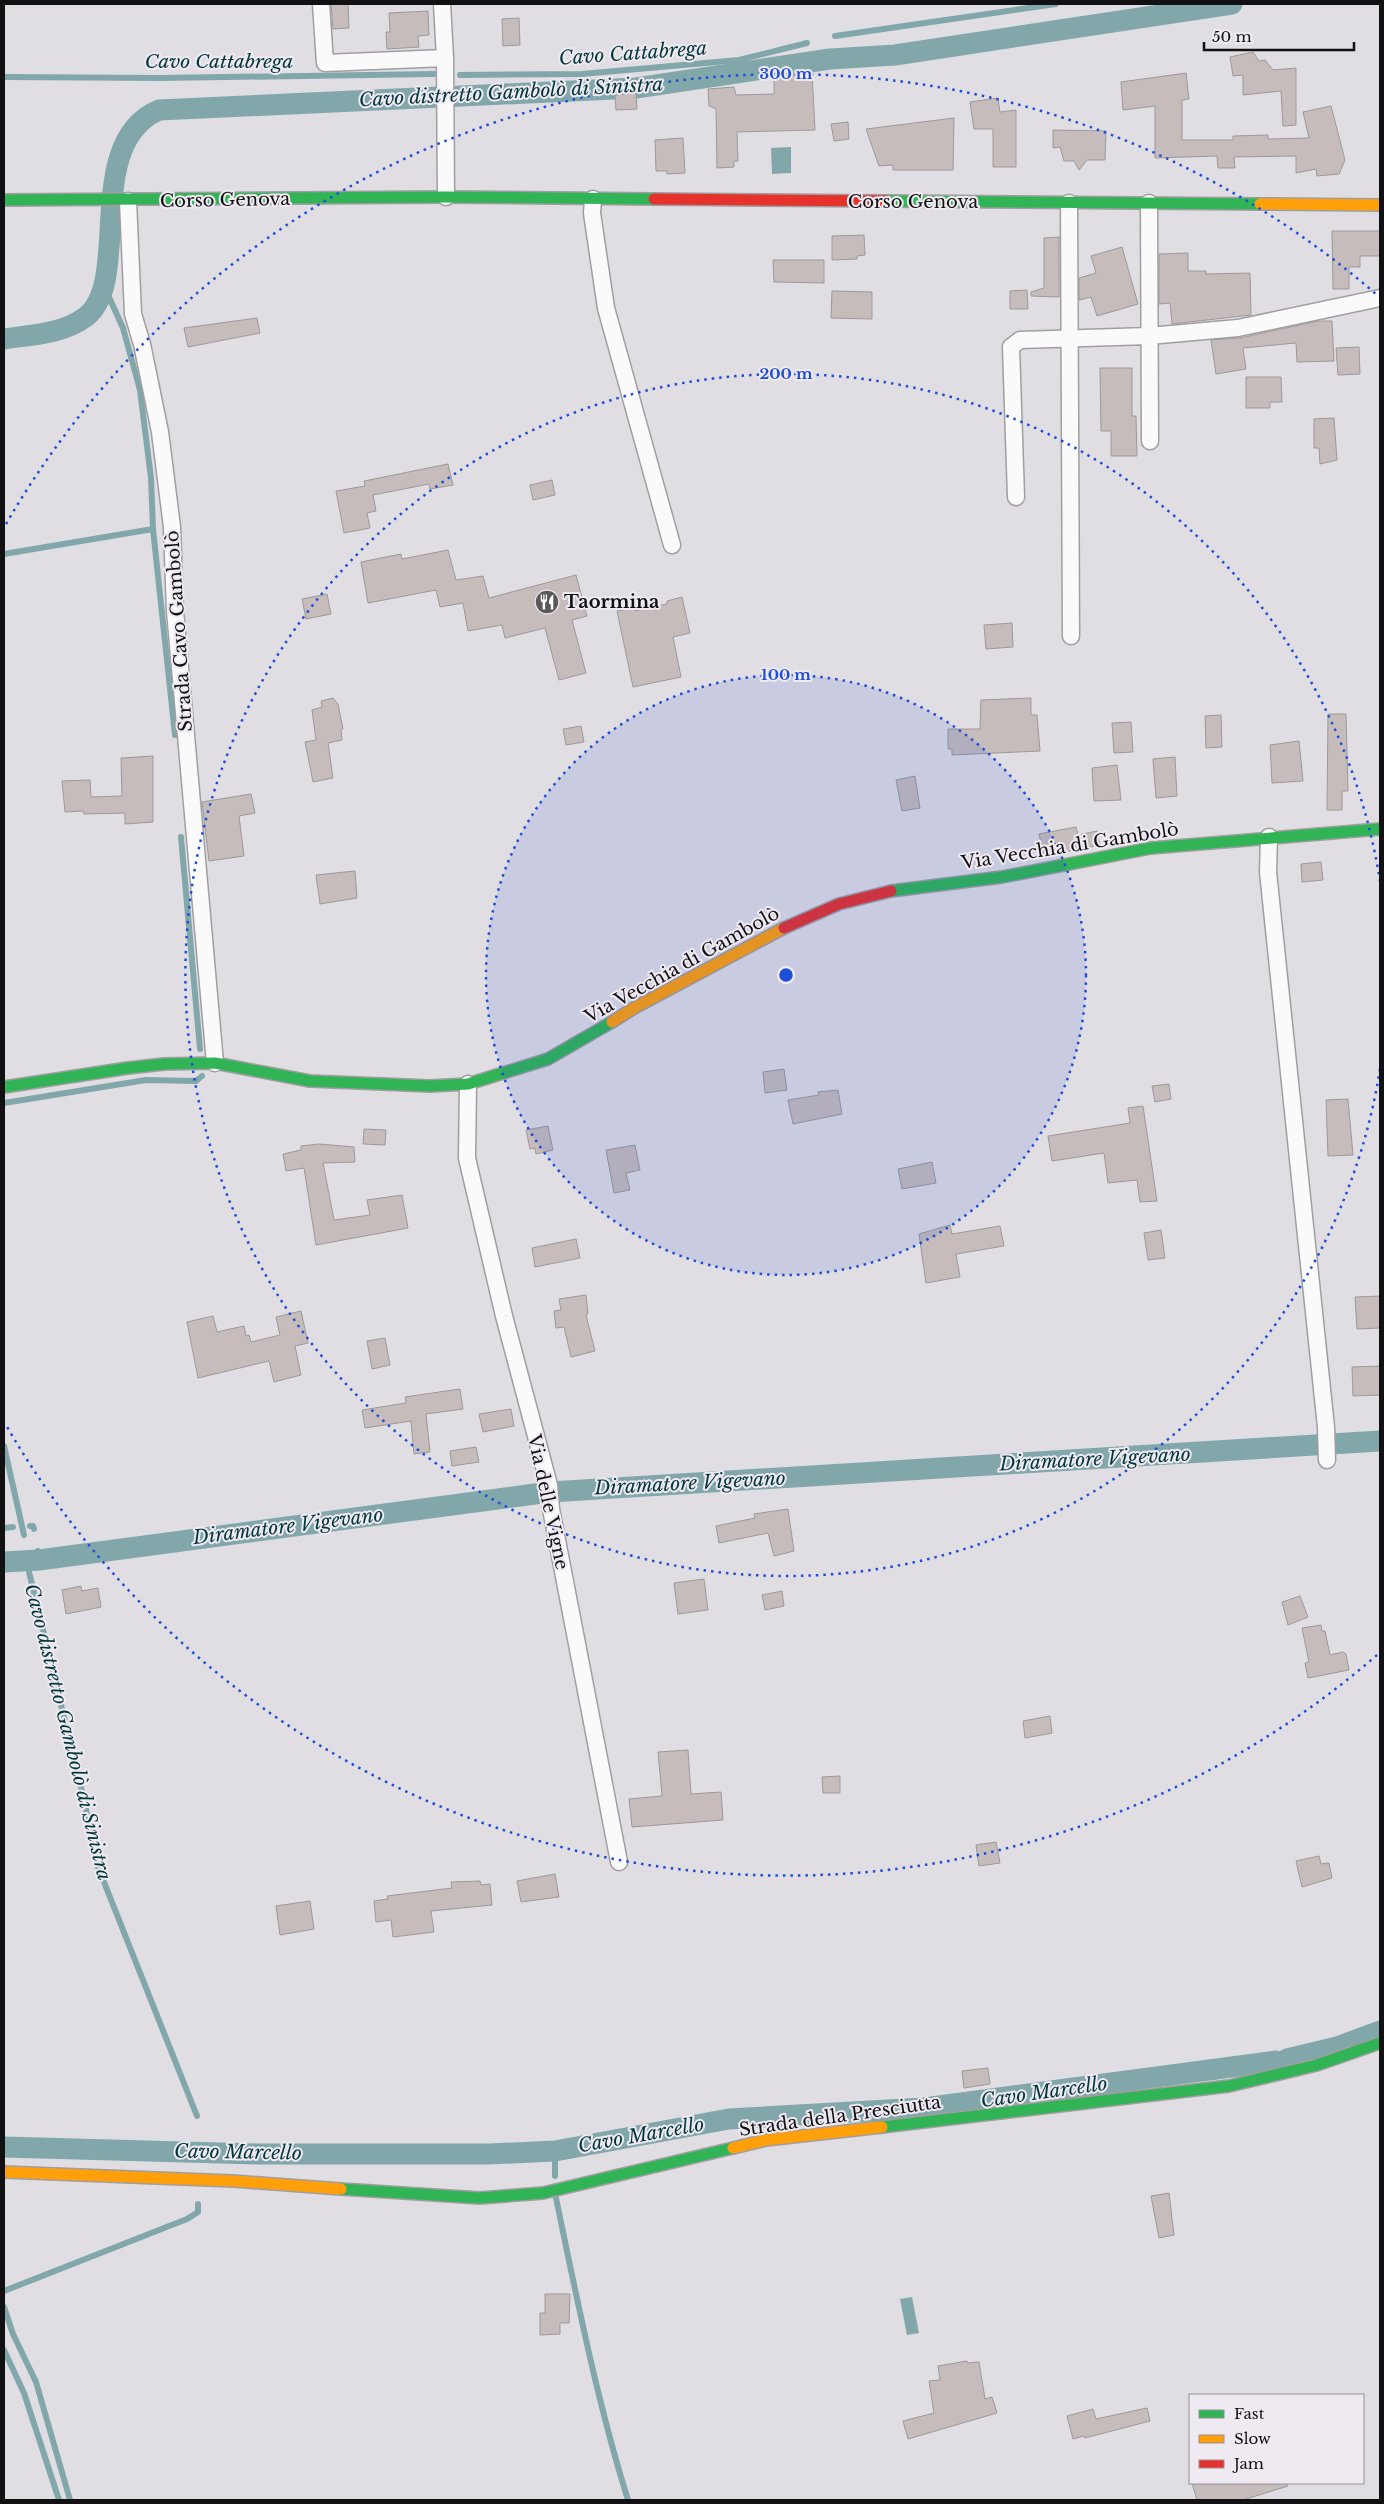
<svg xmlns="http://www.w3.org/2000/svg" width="1384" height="2504" viewBox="0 0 1384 2504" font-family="'Libre Baskerville',serif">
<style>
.water{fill:#82a7aa}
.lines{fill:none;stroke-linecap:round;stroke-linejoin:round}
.stream{stroke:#82a7aa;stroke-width:6}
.canal{stroke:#82a7aa;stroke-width:21}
.building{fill:#c6bcbb;stroke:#9c999a}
.street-casing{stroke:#a19ea2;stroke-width:19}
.fast-casing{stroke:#a19ea2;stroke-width:14}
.slow-casing{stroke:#a19ea2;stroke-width:14}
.jam-casing{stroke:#a19ea2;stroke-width:14}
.street{stroke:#fafafb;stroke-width:16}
.fast{stroke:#30b455;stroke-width:11}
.slow{stroke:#ff9f0a;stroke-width:11}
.jam{stroke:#e5322d;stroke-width:11}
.ring{fill:none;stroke:#1d4ed8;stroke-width:2.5;stroke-dasharray:2.5 5}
.labels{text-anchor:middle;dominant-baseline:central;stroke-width:4;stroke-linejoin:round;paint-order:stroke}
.street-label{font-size:18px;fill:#111012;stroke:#efe9f2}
.poi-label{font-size:18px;font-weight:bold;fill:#111012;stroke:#efe9f2;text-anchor:start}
.water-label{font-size:19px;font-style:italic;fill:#003739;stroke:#efe9f2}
.centre{fill:#1d4ed8;stroke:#efe9f2;stroke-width:2.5}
.ring-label{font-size:15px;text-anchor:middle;font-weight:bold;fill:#1d4ed8;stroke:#efe9f2;stroke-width:4;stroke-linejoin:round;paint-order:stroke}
</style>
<rect width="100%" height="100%" fill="#e1dee3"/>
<path class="water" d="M791 147V173L772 174 771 148Z
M912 2297 919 2333 907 2335 900 2299Z"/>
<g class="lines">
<path class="stream" d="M835 36 1056 4
M460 75 582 74 739 60 807 43
M4 77 161 78 434 74
M104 286 123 328 140 390 151 478 153 529 175 735
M4 554 153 529
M181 837 200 1049
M4 1103 146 1080 196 1081 202 1076
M4 1446 24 1535
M30 1526H33L34 1529
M4 1528 13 1527
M38 1551 39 1560
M29 1572 85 1804 96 1862 197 2116
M555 2151V2176
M556 2198C577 2299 597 2401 628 2500
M4 2291 187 2219 198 2212V2204
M4 2307 13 2334 36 2382 70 2500
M4 2350 24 2393 59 2500"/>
<path class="canal" d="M4 339C30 335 62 334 84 318 134 285 81 143 159 110L636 88 830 59 895 55 1232 4
M4 1562 39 1560 550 1492 1380 1441
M1287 2059 1337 2047 1380 2031
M4 2147 259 2154H489L555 2151 729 2119 924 2108 1276 2061"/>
</g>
<path class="building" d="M331 4H348L349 28 333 29Z
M428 11 429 35 418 36 419 47 387 49 386 32H390L389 13Z
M519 18 520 45 503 46 502 19Z
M1253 52 1259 61 1265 60 1273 70 1296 68V125L1283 126 1281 91 1243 95V75L1233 76 1230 57Z
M812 72 815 130 737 132 738 161H734V167L717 168 716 109 709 106 708 89 734 87 736 95 774 94V79Z
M1186 73 1189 99 1182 100V140H1233V136L1268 135V139L1309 138 1303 112 1331 106 1345 160 1339 174 1317 176 1316 169 1296 173V156L1234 157 1235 168H1218L1217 156 1155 158V106L1123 110 1121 82Z
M636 93 637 109 616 110 615 95Z
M998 98 1000 112 1016 110V167H993V129H974L970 102Z
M954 118 953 170H893V165L879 166 866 129Z
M848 122 849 139 834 141 831 124Z
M1053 130 1106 131 1105 160H1087L1079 170 1074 161H1064L1060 147 1053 148Z
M683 138 685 173 667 174V171H656L655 140Z
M1332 231H1380V256H1360V267H1349V289H1333Z
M864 235 865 255 857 256V259L832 260V236Z
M1059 237V297L1031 296V292L1044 288V238Z
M1122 247 1138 304 1097 316 1091 297 1079 300V278L1096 273 1091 256Z
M1188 253V271H1206V274L1250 273 1251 315 1172 324 1170 303 1159 304V254Z
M773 260H824V283L774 282Z
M1027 290 1028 309H1010V291Z
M832 291 872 292V319L831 318Z
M257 318 260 333 188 347 184 328Z
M1318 321H1332L1334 361 1297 362 1296 343 1243 348 1246 369 1216 374 1211 340 1240 338Z
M1359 347 1360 374 1338 375 1336 348Z
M1100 368H1132V416H1136L1137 456H1111V431H1101Z
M1246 377H1281L1282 402H1270V408H1246Z
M1334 418 1337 460 1320 464 1319 448H1314V419Z
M448 464 453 485 430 489 429 484 373 495 376 511 367 513 370 528 344 533 336 491 365 486 364 481Z
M552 480 555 495 533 500 530 485Z
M448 550 456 580 483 576 489 598 576 575 587 616 572 620 586 673 559 680 545 628 505 638 502 625 468 631 463 603 440 607 436 590 368 603 361 562 401 554 402 559Z
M327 594 331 614 306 619 302 599Z
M682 597 690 633 673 637 681 677 633 687 617 611 634 608 635 611 667 604V601Z
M1012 623 1013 647 986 649 984 625Z
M333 698 338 704 343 729 341 730 342 740 328 743 333 778 313 782 305 742 316 740 312 710 322 707 321 701Z
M1031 698V715H1037L1040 751 952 755V749H948V729H980L981 700Z
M1328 714H1346L1348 791H1342V810H1327Z
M1221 715 1222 747 1206 748 1205 716Z
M1131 722 1133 752 1114 753 1112 723Z
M581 726 584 742 566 745 563 729Z
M1299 741 1303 781 1272 783 1270 745Z
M153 756V822L125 824V813L84 814 83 811 65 812 62 781 90 780 91 797 122 796 121 758Z
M1175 757 1177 796 1156 798 1153 759Z
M1117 765 1121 800 1094 801 1092 768Z
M915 776 920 808 902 811 896 780Z
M251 794 255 813 239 816 244 856 209 861 202 802Z
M1076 827 1078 835 1097 831 1100 845 1044 856 1039 834Z
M1321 862 1323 880 1302 882 1301 864Z
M355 871 357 898 320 904 316 875Z
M784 1069 787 1090 765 1093 763 1072Z
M1169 1084 1171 1099 1155 1102 1152 1086Z
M838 1090 842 1114 793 1124 788 1100 819 1095 818 1092Z
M1348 1099 1353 1155 1328 1156 1326 1100Z
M1143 1106 1157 1201 1140 1202 1137 1180 1108 1183 1104 1153 1052 1161 1048 1136 1130 1123 1128 1108Z
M548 1126 553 1150 536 1154 535 1148 530 1149 526 1130Z
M364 1129 386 1130 385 1145 363 1144Z
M319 1144 354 1147 355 1162 323 1163 334 1220 370 1215 367 1200 402 1195 408 1228 316 1245 304 1168 286 1171 283 1154 301 1150V1146Z
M635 1145 640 1170 626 1173 630 1190 614 1193 606 1150Z
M932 1162 936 1183 902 1189 898 1169Z
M950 1225 952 1234 1000 1226 1004 1246 956 1254 960 1277 926 1283 919 1234Z
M1161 1230 1165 1258 1148 1260 1144 1233Z
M576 1239 580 1258 535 1267 532 1248Z
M586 1295 588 1314 586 1315 595 1351 571 1357 564 1327 556 1328 554 1311 561 1310 559 1299Z
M1380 1296V1328L1357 1329 1355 1297Z
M301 1311 308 1343 295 1346 301 1375 274 1382 269 1361 198 1378 187 1322 213 1316 217 1332 244 1326 246 1336 249 1335 251 1342 280 1335 276 1317Z
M385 1338 390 1365 372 1369 367 1341Z
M1380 1366V1395L1353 1396 1352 1367Z
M460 1389 463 1409 426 1414 430 1452 414 1454 411 1421 365 1428 362 1410 406 1403 405 1397Z
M511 1409 514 1426 483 1432 479 1414Z
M476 1447 479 1462 452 1466 450 1451Z
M788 1509 794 1551 774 1556 768 1533 719 1543 716 1526 755 1518 754 1514Z
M704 1579 708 1610 678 1614 674 1583Z
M81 1586 82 1591 98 1588 101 1607 66 1614 62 1590Z
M782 1591 784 1606 765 1610 762 1595Z
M1300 1596 1308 1617 1288 1625 1282 1602Z
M1321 1625 1322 1631H1325L1330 1655 1343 1652 1346 1654 1349 1670 1308 1678 1305 1663 1309 1662 1302 1628Z
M1050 1716 1052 1733 1025 1738 1023 1721Z
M688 1750 691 1794 721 1792 723 1820 632 1827 629 1799 662 1796 658 1752Z
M840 1776V1793H823L822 1777Z
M996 1842 1000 1863 979 1866 976 1845Z
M1319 1856 1321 1864 1329 1863 1332 1878 1302 1887 1296 1861Z
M555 1874 559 1897 521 1902 517 1881Z
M480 1881 481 1885 490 1884 492 1905 431 1911 434 1932 393 1937 391 1920 376 1922 374 1901 388 1899 387 1896 452 1888 451 1882Z
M310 1901 314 1929 280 1935 276 1906Z
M988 2068 990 2084 964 2088 962 2071Z
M1169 2193 1174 2235 1159 2238 1151 2196Z
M545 2294H570L569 2323H560V2334L540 2335V2313H545Z
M967 2361V2363L979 2362 985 2399 992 2397 997 2413 908 2439 903 2421 934 2413 929 2381 940 2380 938 2366Z
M1147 2408 1150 2421 1085 2438 1084 2436 1073 2439 1067 2416 1093 2409 1096 2419Z
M1192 2483H1287L1288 2486 1243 2500H1197Z"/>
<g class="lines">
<g class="street-casing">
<path id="street" d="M321 4 325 63 445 58
M442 4 445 58 446 197
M593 199 592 213 606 308 672 545
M128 201 133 314 142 344 160 432 172 527 175 611 215 1063
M1069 203 1071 636
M1149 203 1150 441
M1016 497 1011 347 1020 340 1149 336 1238 328 1380 298
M1269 837 1268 872 1326 1427 1327 1460
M468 1084 467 1158 504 1316 549 1485 551 1509 619 1862"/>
</g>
<g class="fast-casing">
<path id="fast" d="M4 200 446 197 654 199
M886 201 1260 204
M891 891 1002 877 1151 848 1380 829
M4 1087 128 1068 164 1064 215 1063 310 1081 430 1086 468 1084 548 1059 612 1022
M882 2127 1229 2086 1317 2065 1380 2043
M341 2189 480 2198 543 2193 733 2148"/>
</g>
<g class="slow-casing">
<path id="slow" d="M1260 204 1380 205
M612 1022 634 1008 784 928
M733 2148 766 2140 882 2127
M4 2172 233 2181 341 2189"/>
</g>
<g class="jam-casing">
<path id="jam" d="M654 199 886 201
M784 928 839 904 891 891"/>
</g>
<use href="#street" class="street"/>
<use href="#fast" class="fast"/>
<use href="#slow" class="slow"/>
<use href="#jam" class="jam"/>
</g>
<circle cx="786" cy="975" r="300" fill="#1d4ed8" fill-opacity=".12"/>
<g class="ring">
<circle cx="786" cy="975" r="300"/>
<path d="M1380 1069A601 601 0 1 1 1380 881"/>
<path d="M1377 1655A901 901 0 0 1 6 1425M6 524A901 901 0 0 1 1377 295"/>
</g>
<defs>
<g id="restaurant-disc" transform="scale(1.25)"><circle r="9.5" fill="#5a585b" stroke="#efe9f2"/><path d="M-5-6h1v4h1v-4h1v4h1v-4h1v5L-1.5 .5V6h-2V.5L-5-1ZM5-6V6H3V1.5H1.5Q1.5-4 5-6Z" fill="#fff"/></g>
</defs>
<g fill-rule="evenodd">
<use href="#restaurant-disc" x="547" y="602"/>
</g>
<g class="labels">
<g class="street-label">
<text transform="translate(225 200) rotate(-1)">Corso Genova</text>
<text x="913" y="202">Corso Genova</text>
<text transform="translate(179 631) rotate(-94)">Strada Cavo Gambolò</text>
<text transform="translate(1070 846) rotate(-9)">Via Vecchia di Gambolò</text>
<text transform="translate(682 965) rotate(-29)">Via Vecchia di Gambolò</text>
<text transform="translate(548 1502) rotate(78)">Via delle Vigne</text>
<text transform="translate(840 2116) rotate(-8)">Strada della Presciutta</text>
</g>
<g class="poi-label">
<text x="564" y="602">Taormina</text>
</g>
<g class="water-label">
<text transform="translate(633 53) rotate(-4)">Cavo Cattabrega</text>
<text x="219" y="61">Cavo Cattabrega</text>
<text transform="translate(511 92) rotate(-3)">Cavo distretto Gambolò di Sinistra</text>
<text transform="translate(1095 1459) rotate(-3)">Diramatore Vigevano</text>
<text transform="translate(690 1483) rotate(-3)">Diramatore Vigevano</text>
<text transform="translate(288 1526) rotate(-7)">Diramatore Vigevano</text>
<text transform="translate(68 1732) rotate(76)">Cavo distretto Gambolò di Sinistra</text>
<text transform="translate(1044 2092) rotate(-8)">Cavo Marcello</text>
<text transform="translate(641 2135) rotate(-10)">Cavo Marcello</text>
<text transform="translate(238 2152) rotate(1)">Cavo Marcello</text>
</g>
</g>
<circle cx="786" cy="975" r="8" class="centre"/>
<g class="ring-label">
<text x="786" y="79">300 m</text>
<text x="786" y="379">200 m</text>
<text x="786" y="680">100 m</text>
</g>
<rect width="1384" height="2504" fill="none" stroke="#111012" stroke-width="10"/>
<rect x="1189" y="2394" width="175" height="90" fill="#efe9f2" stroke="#969298"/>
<rect x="1199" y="2410" width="25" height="8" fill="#30b455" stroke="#969298"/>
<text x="1234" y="2419" font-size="15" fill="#111012">Fast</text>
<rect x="1199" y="2435" width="25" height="8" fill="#ff9f0a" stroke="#969298"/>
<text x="1234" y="2444" font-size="15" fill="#111012">Slow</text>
<rect x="1199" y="2460" width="25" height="8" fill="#e5322d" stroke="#969298"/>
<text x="1234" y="2469" font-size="15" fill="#111012">Jam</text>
<path d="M1204 42v8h150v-8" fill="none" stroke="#111012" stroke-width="2.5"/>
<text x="1212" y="42" font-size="15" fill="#111012" stroke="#efe9f2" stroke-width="4" paint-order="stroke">50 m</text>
</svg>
